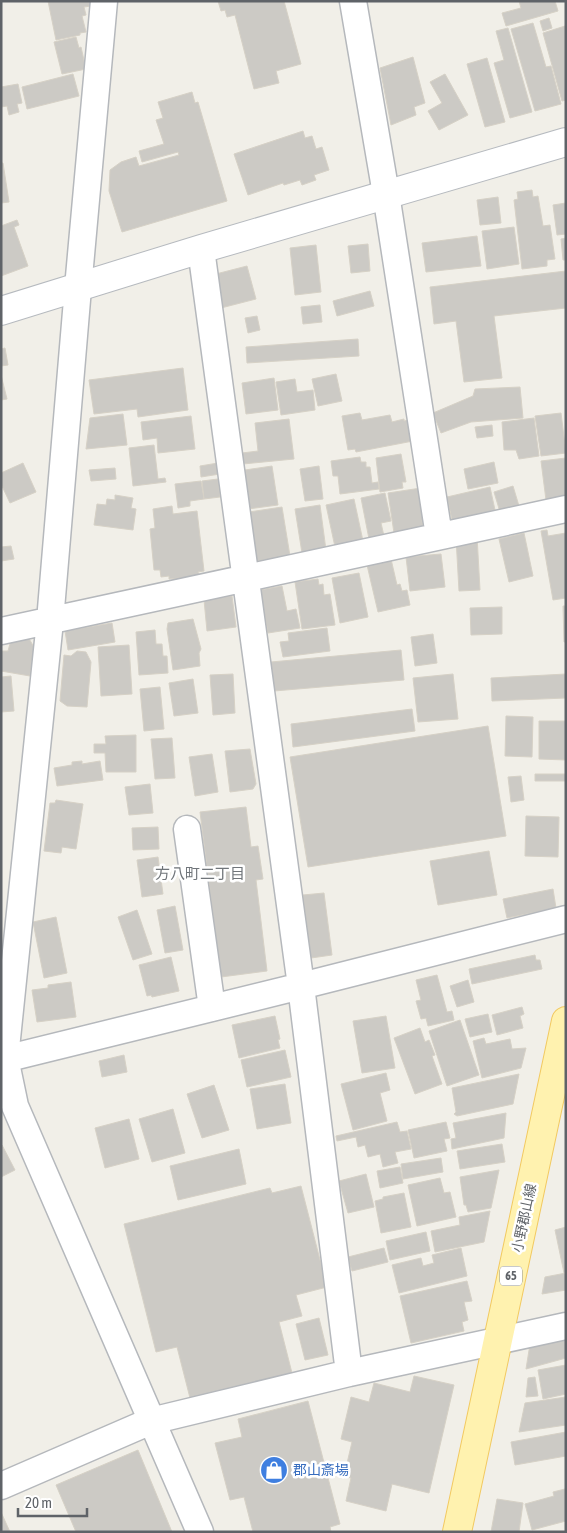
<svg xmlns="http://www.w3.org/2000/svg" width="567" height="1533" viewBox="0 0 567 1533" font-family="'Asap Condensed','Noto Sans JP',sans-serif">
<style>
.building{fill:#cccac5;stroke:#d6d1c6}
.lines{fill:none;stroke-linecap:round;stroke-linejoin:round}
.street-casing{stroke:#b5b8bc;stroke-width:29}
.secondary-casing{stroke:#b6babf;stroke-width:30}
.primary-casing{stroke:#f2c960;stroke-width:30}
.street{stroke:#fff;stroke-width:26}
.secondary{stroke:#fff;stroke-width:28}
.primary{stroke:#fff2af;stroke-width:28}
.labels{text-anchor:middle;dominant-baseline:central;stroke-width:5;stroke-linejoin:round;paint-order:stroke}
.shield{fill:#fff;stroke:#8f9295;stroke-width:1}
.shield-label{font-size:12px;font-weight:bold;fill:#5f6368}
.street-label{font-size:14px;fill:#5f6368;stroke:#fff}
.shop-label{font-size:14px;fill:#366cbe;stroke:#fff;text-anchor:start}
.neighbourhood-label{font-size:15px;fill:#70757a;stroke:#fff}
</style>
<rect width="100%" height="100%" fill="#f1efe8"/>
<path class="building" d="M48 1H90L91 6 84 7 86 15 82 16 86 32 80 33V35L56 40Z
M218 1H284L301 64 276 71 279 83 254 89 235 15 227 17 225 10 221 11Z
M519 1H555L558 11 506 26 502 13 521 8Z
M549 18 552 28 543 31 540 21Z
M533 23 546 67 551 66 561 104 535 111 511 29Z
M565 26 566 100 562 101 543 33Z
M508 28 532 112 510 118 494 63 504 60 496 31Z
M76 37 79 48 81 47 86 69 62 74 54 42Z
M413 57 425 103 414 107 416 115 391 125 380 68Z
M487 58 505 122 485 127 467 64Z
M73 74 79 96 27 109 22 87Z
M445 74 468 115 439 130 428 111 442 103 430 82Z
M18 84 22 103 17 104 19 112 9 115 7 106 1 107V87Z
M192 92 195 103 198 102 227 201 122 232 109 191 110 170 121 162 136 157 139 166 179 155 178 152 142 162 139 151 164 144 156 120 163 118 158 102Z
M303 131 305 138 312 136 316 149 322 147 329 170 314 175 316 180 302 185 300 180 284 185 283 183 248 195 234 154Z
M1 163H3L9 202 1 203Z
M532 190 533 197 538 196 543 226 550 225 555 259 547 260V266L522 269 514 200 518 199 517 192Z
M498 197 501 223 480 225 477 200Z
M566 203V234L557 235 553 205Z
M17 220 19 225 14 227 28 266 1 276V226Z
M514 227 519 264 487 269 482 231Z
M477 236 481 266 426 272 422 243Z
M566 238V260H563L561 239Z
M368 244 370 271 351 273 348 246Z
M316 245 321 292 295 295 290 248Z
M247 266 256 299 221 308 212 275Z
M566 271V308L494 316 502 378 464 382 456 321 434 324 430 287Z
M370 291 374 306 337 316 333 301Z
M320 305 322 322 303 324 301 307Z
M257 316 260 330 248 333 245 318Z
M358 339 359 356 247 363 246 347Z
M5 348 8 365 1 366V349Z
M183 368 188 410 138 417 137 409 94 414 89 380Z
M336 374 342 401 318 406 312 379Z
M1 375 7 399 1 400Z
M274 378 278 410 246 414 242 383Z
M295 379 297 392 313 390 315 410 281 415 276 382Z
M520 387 523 418 471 422 441 433 433 413 473 396 475 389Z
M360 413 362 420 390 415 392 422 404 419V421L409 420 413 441 356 452 355 449 348 450 342 416Z
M561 413 566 453 541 456 535 416Z
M123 414 127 445 86 449 90 418Z
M191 416 195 449 158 453 157 438 143 440 141 422Z
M534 418 539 456 519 459 516 450H504L502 422Z
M289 419 294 459 243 464 242 453 258 451 255 423Z
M492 425 493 436 477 438 475 427Z
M154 445 158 479 165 478 166 482 133 486 129 448Z
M401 454 406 482H402L403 488 380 492 376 458Z
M360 457 361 462H366V467H370L372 483 378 482 379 489 340 494 338 476H333L331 461Z
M566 458V497L546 500 541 461Z
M494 462 498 483 468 489 464 469Z
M23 463 36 492 10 503 1 484V473Z
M218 463 220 474 201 477 200 466Z
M272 466 278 505 248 509 243 475 246 474 245 470Z
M319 466 323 499 305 501 300 469Z
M115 468 116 479 91 481 89 470Z
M218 479 220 497 204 499 202 481Z
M201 481 204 499 190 501V506L178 508 175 484Z
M513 486 519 506 500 512 494 492Z
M490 487 495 510 452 520 447 497Z
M421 488 426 519 422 520 423 529 394 533 388 493Z
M385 493 391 521 381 523 384 536 369 539 361 498Z
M115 495 133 498 131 508 136 509 133 530 94 525 97 504 106 505 107 499 115 500Z
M354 499 363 541 335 547 326 505Z
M320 505 326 550 302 553 295 509Z
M172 506 173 514 197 511 204 571 198 572 199 576 169 579V576L161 577 160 570H154L150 529 155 528 153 509Z
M282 507 290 556 257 561 249 512Z
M547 530 548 536 566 533V598L553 600 541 531Z
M524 533 533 576 509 582 499 539Z
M477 536 480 590 459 591 456 538Z
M11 546 14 559 1 561V547Z
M441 554 445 587 410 591 406 557Z
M391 559 397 585 400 584 402 591 407 590 410 605 378 612 367 565Z
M359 573 368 617 340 623 332 578Z
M318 579 319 585 323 584 324 595 330 594 335 625 302 629 295 582Z
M282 586 287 611 296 609 300 628 268 633 260 590Z
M232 596 236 627 207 631 204 600Z
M563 606H566V642H564Z
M502 607V634L471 635 470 608Z
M193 619 201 649 199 653 200 666 173 670 167 629 168 623Z
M112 623 115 642 68 650 65 631Z
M327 628 330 651 283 657 280 642 289 641 288 633Z
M155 630 156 644H162L163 656H167L168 673 139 675 136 632Z
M433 634 437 663 415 666 411 637Z
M28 637 34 647 30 676 1 671V651H8L11 640Z
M129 645 132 694 101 696 98 647Z
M401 650 404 680 274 691 271 662Z
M77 651 86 652 91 662 87 707 67 706 60 701 64 655 71 656Z
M233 674 235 713 213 715 210 675Z
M453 674 458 719 418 722 413 678Z
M566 674V698L492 701 491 678Z
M11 676 14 711 1 712V677Z
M193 679 198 713 174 716 169 683Z
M160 687 164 729 144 731 140 689Z
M412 709 415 731 293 747 291 724Z
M506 716 533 717 532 757 505 756Z
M539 721H566V760L539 759Z
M488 726 506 836 308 867 290 757Z
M136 735V772H106L105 753H94V744H106L105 736Z
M172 738 175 778 155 779 151 739Z
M250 749 256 784 253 789 230 792 225 751Z
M212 754 218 792 195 796 189 757Z
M82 761V764L100 761 103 780 57 786 54 768 72 765V762Z
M535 774H566V781H535Z
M521 776 524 800 511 802 508 777Z
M150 784 153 813 129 815 125 787Z
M56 800 83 804 76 849 62 847 61 853 44 851 50 803H55Z
M246 807 251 847 258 846 263 879 256 880 267 971 221 977 200 812Z
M526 816 559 817 558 857 525 856Z
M158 827 159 849 133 850 132 828Z
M489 851 497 895 438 905 430 861Z
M158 857 163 894 142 897 137 860Z
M553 889 556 908 507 918 503 899Z
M324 893 332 955 311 958 303 895Z
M175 906 183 950 165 953 157 910Z
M137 910 152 954 133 960 118 917Z
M56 917 67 973 44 978 33 922Z
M535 955 536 960H540L542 969 472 984 469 969Z
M171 957 179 991 152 997 151 995 147 996 139 965Z
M437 975 447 1012 452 1011 454 1020 428 1026 426 1018 421 1019 416 1001 421 1000 416 980Z
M468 980 474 1002 457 1007 450 986Z
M71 982 76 1017 37 1022 32 990 48 988V985Z
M522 1007 524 1014 520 1016 523 1028 497 1035 492 1015Z
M488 1014 492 1032 470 1037 465 1019Z
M275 1016 280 1039 278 1040 280 1048 239 1058 232 1025Z
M386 1016 395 1068 362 1073 353 1021Z
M460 1020 479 1075 447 1086 429 1031Z
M420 1028 425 1042 429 1040 435 1055 432 1056 442 1084 415 1094 394 1038Z
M484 1038 486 1044 510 1039 512 1049 526 1048 521 1068 482 1078 473 1041Z
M285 1050 291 1077 247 1087 241 1060Z
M124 1055 127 1072 102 1077 99 1061Z
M386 1073 390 1090 380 1093 387 1121 353 1130 341 1084Z
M519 1074 513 1104 457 1116 454 1114 456 1112 452 1088Z
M285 1084 291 1123 257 1129 250 1089Z
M214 1085 229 1130 202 1138 187 1094Z
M173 1109 185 1153 152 1162 139 1119Z
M506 1113 504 1138 452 1149 451 1139 456 1138 453 1123Z
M129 1119 139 1159 105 1168 95 1128Z
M397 1122 400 1132 407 1131 411 1149 395 1152 398 1163 383 1167 380 1154 368 1157 365 1145 358 1147 356 1137 337 1141 336 1136Z
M446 1122 450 1138 444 1139 447 1151 414 1158 408 1130Z
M502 1144 505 1162 460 1169 457 1151Z
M2 1145 15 1170 1 1177V1146Z
M239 1149 246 1184 178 1200 170 1166Z
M441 1158 443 1172 403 1179 401 1164Z
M400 1167 403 1183 380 1188 377 1171Z
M499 1170 491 1208 468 1212 466 1205H464L460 1177Z
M366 1174 374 1207 348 1213 339 1181Z
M440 1178 444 1193 450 1192 456 1217 417 1226 408 1185Z
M301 1186 327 1287 296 1295 302 1316 279 1322 292 1373 190 1398 177 1347 156 1352 124 1224 270 1188 272 1193Z
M404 1193 411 1227 381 1233 375 1201 383 1199V1197Z
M490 1211 484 1242 435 1252 431 1231 460 1225 459 1217Z
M566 1227V1272L564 1273 555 1230Z
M426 1232 430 1251 390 1260 386 1241Z
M384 1248 388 1262 352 1271 348 1257Z
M461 1248 467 1276 399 1293 392 1265 421 1258 423 1266 434 1263 432 1255Z
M566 1273V1290L542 1294 545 1277Z
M467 1281 472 1301 464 1302 468 1320 462 1322 464 1331 411 1343 400 1296Z
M319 1318 328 1355 305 1360 296 1324Z
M566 1336V1358L526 1369 530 1344Z
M566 1365V1394L543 1399 538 1370Z
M414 1376 454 1385 429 1493 392 1484 386 1511 346 1501 351 1478 344 1476 352 1442 341 1439 351 1397 369 1402 374 1383 410 1392Z
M535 1377 538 1396 526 1397 528 1378Z
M566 1397V1425L519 1432 525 1403Z
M308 1401 340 1524 330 1527 331 1532H253L244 1497 230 1500 215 1443 242 1437 238 1419Z
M566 1432V1456L515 1465 511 1442Z
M138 1450 172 1532H76L56 1485Z
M565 1489 566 1521 532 1530 525 1504 554 1496 553 1492Z
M497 1499 523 1503 519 1532H491Z
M1 1512 10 1532H1Z"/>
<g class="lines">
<g class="street-casing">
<path id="street" d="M104 1 78 288 50 621 5 1058 15 1106 200 1532
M353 1 386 194 439 536
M201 249 301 986 349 1373
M1 631 566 509
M187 829 212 1008
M1 1060 301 986 566 919
M1 1486 151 1421 349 1373 566 1326"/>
</g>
<g class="secondary-casing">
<path id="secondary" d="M1 311 201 249 566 142"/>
</g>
<g class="primary-casing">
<path id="primary" d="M457 1532 566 1021"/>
</g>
<use href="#street" class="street"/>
<use href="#secondary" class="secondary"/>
<use href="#primary" class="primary"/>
</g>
<defs>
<g id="shop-disc" transform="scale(1.4375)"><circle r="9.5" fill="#3f7fe0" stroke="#fff"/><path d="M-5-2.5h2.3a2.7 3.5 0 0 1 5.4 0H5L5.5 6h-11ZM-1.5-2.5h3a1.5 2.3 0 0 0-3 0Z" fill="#fff"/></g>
</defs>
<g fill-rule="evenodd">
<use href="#shop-disc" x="274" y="1470"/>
</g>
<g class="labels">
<rect class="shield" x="500" y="1266.5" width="22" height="19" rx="4"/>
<g class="shield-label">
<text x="511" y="1276">65</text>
</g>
<g class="street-label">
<text transform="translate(524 1218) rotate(-78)">小野郡山線</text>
</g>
<g class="shop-label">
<text x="293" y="1470">郡山斎場</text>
</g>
<g class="neighbourhood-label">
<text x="200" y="873">方八町二丁目</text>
</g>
</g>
<rect width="567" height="1533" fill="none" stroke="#5f6368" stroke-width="5"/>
<path d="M18 1508v8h69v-8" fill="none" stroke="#5f6368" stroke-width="2.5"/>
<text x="25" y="1508" font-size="15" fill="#5f6368" stroke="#ffffff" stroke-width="4" paint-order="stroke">20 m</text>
</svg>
